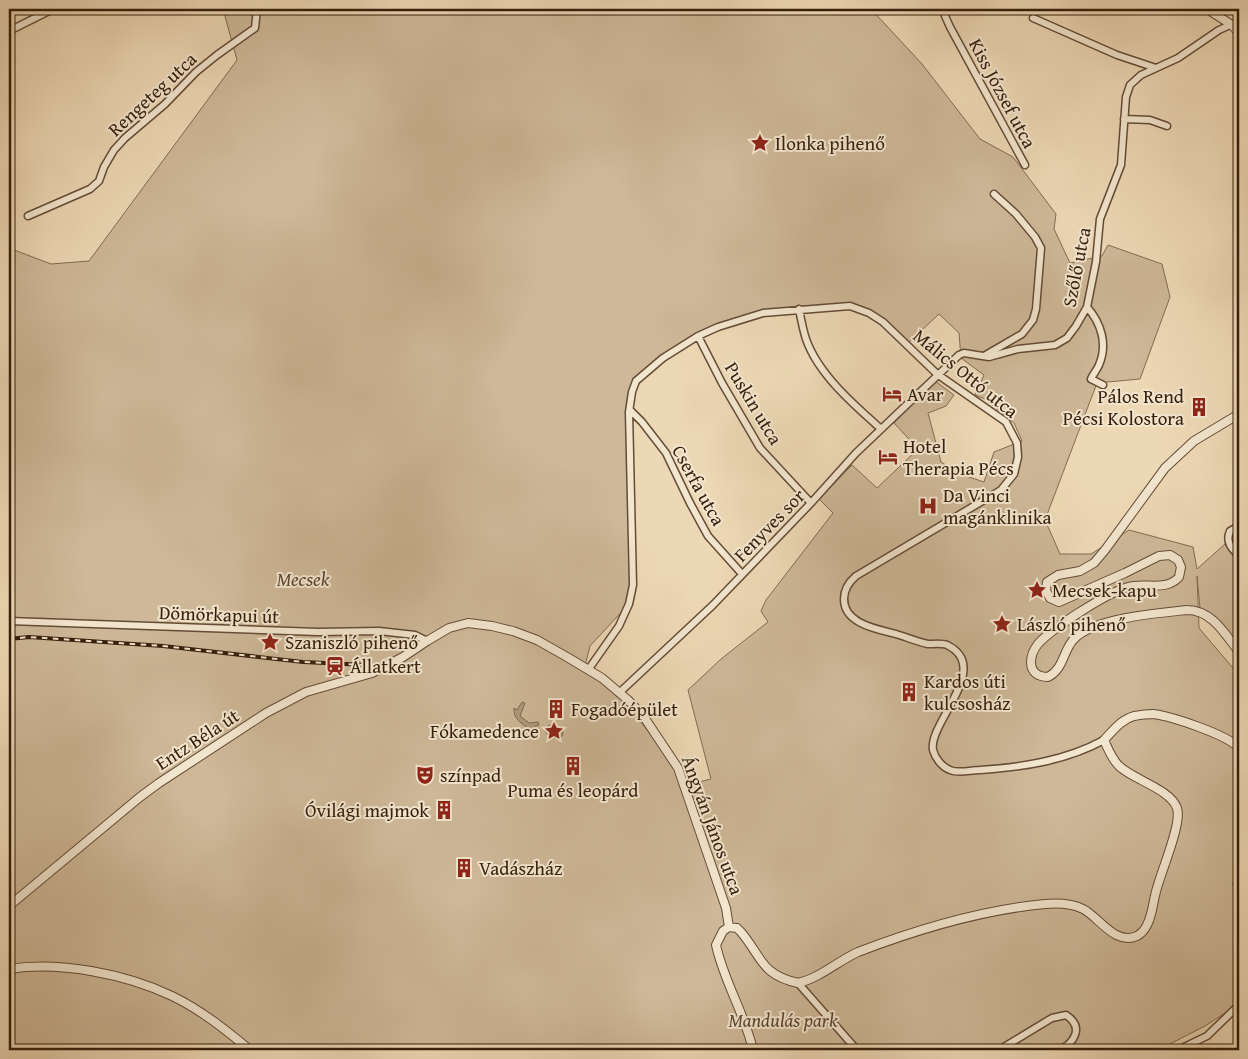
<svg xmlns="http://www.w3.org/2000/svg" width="1248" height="1059" viewBox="0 0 1248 1059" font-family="'Gentium Book Plus',serif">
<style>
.green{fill:#ceb898;stroke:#826b52;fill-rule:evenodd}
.water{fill:#af997c;stroke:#7f684f}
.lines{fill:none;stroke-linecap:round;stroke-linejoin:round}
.minor-casing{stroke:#644c36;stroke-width:9}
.tertiary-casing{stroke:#644c36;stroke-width:10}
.minor{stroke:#f3e6cf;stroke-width:6}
.tertiary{stroke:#f3e6cf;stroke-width:8}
.rail-casing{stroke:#361e0c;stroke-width:4}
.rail{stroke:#f3e6cf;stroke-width:2;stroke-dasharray:5.5;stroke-linecap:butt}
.labels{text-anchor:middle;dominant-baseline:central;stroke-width:4;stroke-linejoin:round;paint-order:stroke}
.street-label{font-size:19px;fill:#361e0c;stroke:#f3e6cf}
.poi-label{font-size:19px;fill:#361e0c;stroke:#f3e6cf;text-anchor:start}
.park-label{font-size:19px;font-style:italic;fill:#5c442f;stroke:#f3e6cf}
</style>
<rect width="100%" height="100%" fill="#edd8b5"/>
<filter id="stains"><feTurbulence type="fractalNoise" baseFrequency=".004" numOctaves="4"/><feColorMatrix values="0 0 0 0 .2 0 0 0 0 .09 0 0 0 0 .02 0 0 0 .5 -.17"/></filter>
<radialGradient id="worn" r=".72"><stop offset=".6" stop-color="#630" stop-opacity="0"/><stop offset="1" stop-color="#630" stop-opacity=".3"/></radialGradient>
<path class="green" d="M223 9H871L922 64 980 139 1013 157 1056 214 1054 229 1070 263 1102 256 1108 245 1162 264 1170 297 1140 379 1097 383 1045 520 1060 554H1091L1129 530 1193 547 1197 569 1225 544 1239 559V647L1208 612 1200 608 1197 576 1199 628 1239 675V1004L1205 1026 1158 1050H9V248L51 264 89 261 237 60ZM850 306 883 322 906 345 939 314 959 333 961 358 984 375 975 395 985 399 1014 423 1022 441 994 452 984 482 960 474 941 462 928 413 946 406 954 395 935 381 894 423 918 449 877 488 852 465 819 499 833 513 766 600 761 611 768 622 721 659 688 690 711 779 686 785 678 768 618 694 584 670 590 646 629 604 634 563 629 412 636 381 687 344 740 320 799 309Z"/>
<path class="water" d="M522 702 525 703 520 716 529 723 538 722 539 725 530 729C522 724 513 719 514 708L517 710Z
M551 725 557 726 563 732 562 736 558 739C552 738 547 736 545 730L548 726Z"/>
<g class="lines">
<g class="minor-casing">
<path id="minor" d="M942 9 950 27 1025 165
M1033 18 1117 55 1156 68
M9 31 53 9
M1124 119 1150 120 1167 126
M28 216 90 189 99 181 104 167 114 150 125 138 165 104 196 72 217 55 255 28 257 9
M1087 307C1101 323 1108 344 1099 365 1097 370 1093 374 1091 379L1103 385
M799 309C801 319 803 330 806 339 818 374 854 405 880 428
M698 336 722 383 760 448 811 503
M984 356 1022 334 1033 320 1036 309 1041 248 1035 237 1016 214 994 194
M630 410 642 422 666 453 690 503 708 536 742 574
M1239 526 1230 531C1225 542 1232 549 1239 556
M9 621 318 632 379 631 415 635 427 641
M588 670 619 626 629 604 633 585 629 412 632 392 636 381 663 358 698 336 718 327 763 313 850 306 869 313 883 322 937 374 1006 422 1017 443 1018 457 1014 474 1001 490 856 576C849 582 844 589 844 599 844 624 877 629 896 634 906 637 918 642 928 644 934 644 942 643 947 645 993 667 928 723 933 750 935 758 942 767 950 770 959 774 970 770 980 770 1023 767 1065 761 1104 740
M619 693 713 605 811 503 856 453 959 355 964 353 989 357 1018 349 1055 345 1067 338 1076 326 1087 307 1096 262 1100 219 1121 165 1126 97 1130 85 1141 75 1178 58 1219 30 1239 21
M1239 881 1237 884 1239 888
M1239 930V932
M798 983 857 1050
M999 1050 1052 1018 1066 1015C1084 1027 1075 1042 1060 1050
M1178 1050 1207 1036 1239 1005"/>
</g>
<g class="tertiary-casing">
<path id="tertiary" d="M1207 9 1232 25 1239 33
M1239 414 1194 441 1165 468 1105 550 1094 563 1080 571 1058 575 1047 582 1046 591 1050 598 1059 602 1125 573 1159 556 1170 555 1178 560 1181 567 1179 577C1166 592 1144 582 1128 587 1107 593 1052 628 1038 644 1034 649 1031 655 1031 662 1031 673 1039 677 1048 677 1064 669 1063 650 1074 639 1094 618 1158 613 1187 610 1212 610 1225 634 1239 652
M9 906 140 797 159 783 266 713 306 692 372 673 403 657 427 641 449 628 468 623 492 626 513 631 537 640 567 657 602 678 628 700 644 717 678 768 726 908 729 927
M729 927 737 928 741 932C762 957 761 975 798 983 820 978 838 961 858 952 918 929 981 910 1045 904 1058 903 1071 903 1083 909 1099 917 1115 946 1137 936 1141 934 1145 929 1147 925 1153 914 1153 900 1157 888 1163 867 1173 845 1177 823 1178 818 1178 812 1177 808 1170 789 1134 780 1119 766 1112 759 1108 749 1104 740 1113 731 1120 720 1134 716 1140 715 1147 714 1153 714 1171 716 1228 735 1239 748
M729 927 723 931 716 945C724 982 745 1014 753 1050
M9 969C60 961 126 974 172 996 201 1010 226 1030 250 1050"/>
</g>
<use href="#minor" class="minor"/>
<use href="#tertiary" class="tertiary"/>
<g class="rail-casing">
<path id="rail" d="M9 639 29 637 163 646 303 662 367 665"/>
</g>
<use href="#rail" class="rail"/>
</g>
<defs>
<g id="sight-bare" transform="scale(1.5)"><path d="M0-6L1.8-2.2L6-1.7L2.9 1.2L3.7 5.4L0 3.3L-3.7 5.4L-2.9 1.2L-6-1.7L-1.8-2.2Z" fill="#8f2418" stroke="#f3e6cf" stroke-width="2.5" paint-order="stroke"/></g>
<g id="hotel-bare" transform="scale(1.5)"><path d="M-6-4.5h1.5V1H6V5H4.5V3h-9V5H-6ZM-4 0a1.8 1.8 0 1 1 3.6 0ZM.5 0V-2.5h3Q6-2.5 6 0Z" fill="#8f2418" stroke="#f3e6cf" stroke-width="2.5" paint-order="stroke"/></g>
<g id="building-bare" transform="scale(1.5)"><path d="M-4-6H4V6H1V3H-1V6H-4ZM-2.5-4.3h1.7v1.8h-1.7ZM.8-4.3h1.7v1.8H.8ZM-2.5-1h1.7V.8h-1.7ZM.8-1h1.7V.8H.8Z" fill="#8f2418" stroke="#f3e6cf" stroke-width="2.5" paint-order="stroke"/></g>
<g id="hospital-bare" transform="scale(1.5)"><path d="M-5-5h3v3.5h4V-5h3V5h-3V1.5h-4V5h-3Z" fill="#8f2418" stroke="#f3e6cf" stroke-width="2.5" paint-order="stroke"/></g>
<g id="station-bare" transform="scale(1.5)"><path d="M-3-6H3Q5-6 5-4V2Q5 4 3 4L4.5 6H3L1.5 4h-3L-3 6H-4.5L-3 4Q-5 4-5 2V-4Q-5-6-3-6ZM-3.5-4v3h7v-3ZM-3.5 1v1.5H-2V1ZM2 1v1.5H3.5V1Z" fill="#8f2418" stroke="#f3e6cf" stroke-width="2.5" paint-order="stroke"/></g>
<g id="theatre-bare" transform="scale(1.5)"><path d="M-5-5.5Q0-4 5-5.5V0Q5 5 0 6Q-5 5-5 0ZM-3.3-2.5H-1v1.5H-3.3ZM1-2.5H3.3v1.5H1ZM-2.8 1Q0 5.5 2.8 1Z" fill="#8f2418" stroke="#f3e6cf" stroke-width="2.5" paint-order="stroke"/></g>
</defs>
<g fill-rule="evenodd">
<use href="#sight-bare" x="760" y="143"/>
<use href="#hotel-bare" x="892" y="394"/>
<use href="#building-bare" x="1199" y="407"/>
<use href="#hotel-bare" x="888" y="457"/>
<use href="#hospital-bare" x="928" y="506"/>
<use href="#sight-bare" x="1037" y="590"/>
<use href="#sight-bare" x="1002" y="624"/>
<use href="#sight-bare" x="270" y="642"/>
<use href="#station-bare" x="335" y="666"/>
<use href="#building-bare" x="909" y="692"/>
<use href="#building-bare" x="556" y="709"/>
<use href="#sight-bare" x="554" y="731"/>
<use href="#building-bare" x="573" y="766"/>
<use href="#theatre-bare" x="425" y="775"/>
<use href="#building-bare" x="444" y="810"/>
<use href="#building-bare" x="464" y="868"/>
</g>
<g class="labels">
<g class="street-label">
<text transform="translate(1003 93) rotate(62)">Kiss József utca</text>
<text transform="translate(152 94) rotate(-43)">Rengeteg utca</text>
<text transform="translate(1076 267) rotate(-79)">Szőlő utca</text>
<text transform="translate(966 373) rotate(39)">Málics Ottó utca</text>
<text transform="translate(754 403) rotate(59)">Puskin utca</text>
<text transform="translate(699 485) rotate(61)">Cserfa utca</text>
<text transform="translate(769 525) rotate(-46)">Fenyves sor</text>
<text transform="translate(219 614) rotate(2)">Dömörkapui út</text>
<text transform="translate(197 739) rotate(-33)">Entz Béla út</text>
<text transform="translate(713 825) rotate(70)">Ángyán János utca</text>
</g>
<g class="poi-label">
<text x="775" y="143">Ilonka pihenő</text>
<text x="907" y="394">Avar</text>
<text x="1184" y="396" text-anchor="end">Pálos Rend<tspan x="1184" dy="22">Pécsi Kolostora</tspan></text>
<text x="903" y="446">Hotel<tspan x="903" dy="22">Therapia Pécs</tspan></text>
<text x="943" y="495">Da Vinci<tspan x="943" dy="22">magánklinika</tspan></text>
<text x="1052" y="590">Mecsek-kapu</text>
<text x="1017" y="624">László pihenő</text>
<text x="285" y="642">Szaniszló pihenő</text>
<text x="350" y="666">Állatkert</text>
<text x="924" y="681">Kardos úti<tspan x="924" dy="22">kulcsosház</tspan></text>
<text x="571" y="709">Fogadóépület</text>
<text x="539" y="731" text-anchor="end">Fókamedence</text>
<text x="440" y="775">színpad</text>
<text x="573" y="790" text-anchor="middle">Puma és leopárd</text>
<text x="429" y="810" text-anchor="end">Óvilági majmok</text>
<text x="479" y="868">Vadászház</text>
</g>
<g class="park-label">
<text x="303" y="579">Mecsek</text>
<text x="783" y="1020">Mandulás park</text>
</g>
</g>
<rect width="1248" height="1059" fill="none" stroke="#edd8b5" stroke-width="30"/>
<rect x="10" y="10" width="1228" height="1039" fill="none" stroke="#361e0c" stroke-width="2.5"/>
<rect x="15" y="15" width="1218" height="1029" fill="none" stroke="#361e0c"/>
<rect width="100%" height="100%" filter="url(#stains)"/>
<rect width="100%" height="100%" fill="url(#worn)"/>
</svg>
